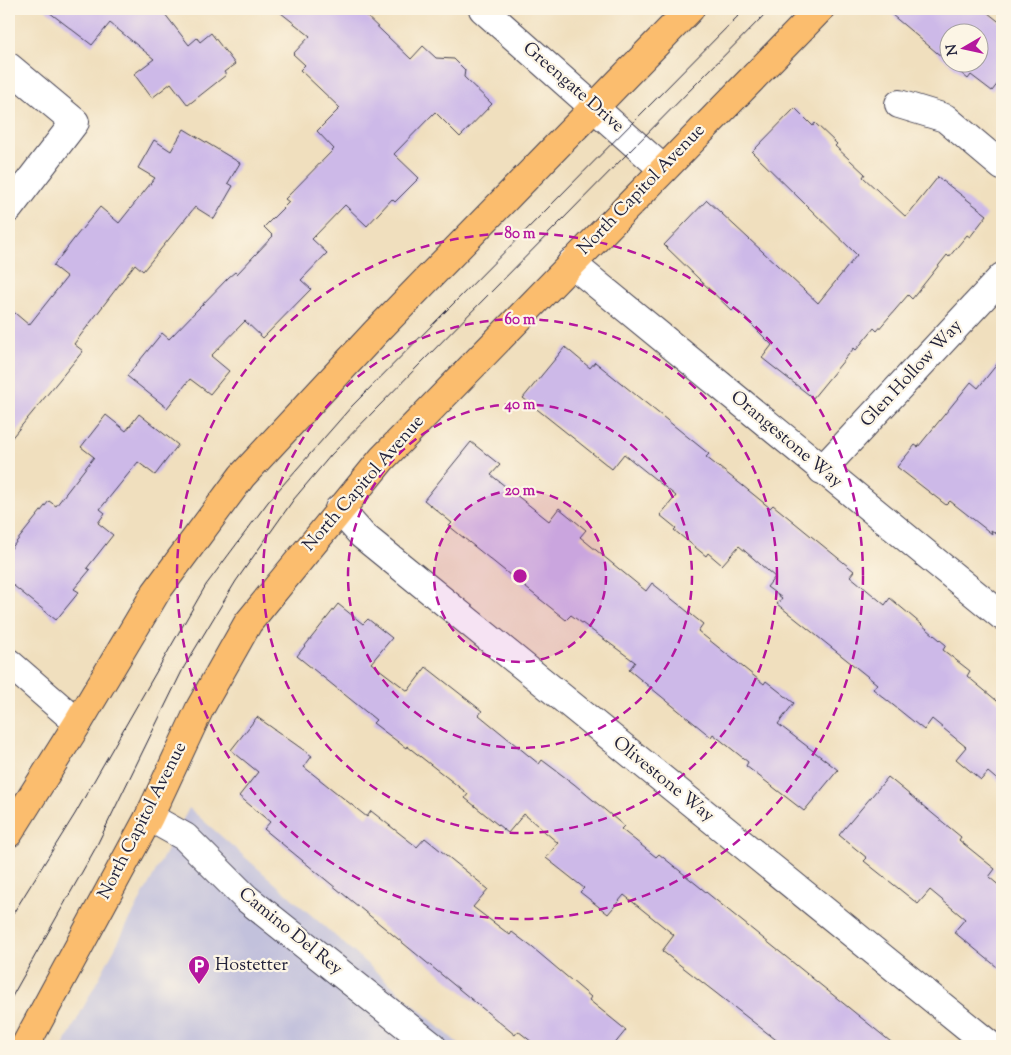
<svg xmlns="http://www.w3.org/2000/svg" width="1011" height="1055" viewBox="0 0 1011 1055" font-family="'Sorts Mill Goudy',serif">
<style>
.industrial{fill:#c2c1dc}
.building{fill:#cdb9e8;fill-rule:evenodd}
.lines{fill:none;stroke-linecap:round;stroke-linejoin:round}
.minor-casing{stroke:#413e4f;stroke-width:30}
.primary-casing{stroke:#413e4f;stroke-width:30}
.minor{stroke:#fff;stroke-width:28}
.primary{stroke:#fbbd6e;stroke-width:28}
.tram{stroke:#22223b;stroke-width:1}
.ring{fill:none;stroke:#b5179e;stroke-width:2.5;stroke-dasharray:9 6}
.labels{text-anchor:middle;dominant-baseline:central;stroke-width:4.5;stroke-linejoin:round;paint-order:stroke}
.street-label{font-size:18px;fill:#22223b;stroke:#fcf5e5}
.poi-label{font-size:18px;fill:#22223b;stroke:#fcf5e5;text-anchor:start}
.centre{fill:#b5179e;stroke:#fcf5e5;stroke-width:2.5}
.ring-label{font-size:15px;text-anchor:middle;font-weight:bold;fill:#b5179e;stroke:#fcf5e5;stroke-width:4.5;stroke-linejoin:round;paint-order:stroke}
</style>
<rect width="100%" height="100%" fill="#fcf5e5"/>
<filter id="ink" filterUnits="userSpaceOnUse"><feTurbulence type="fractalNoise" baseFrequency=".02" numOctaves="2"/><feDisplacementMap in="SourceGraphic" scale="10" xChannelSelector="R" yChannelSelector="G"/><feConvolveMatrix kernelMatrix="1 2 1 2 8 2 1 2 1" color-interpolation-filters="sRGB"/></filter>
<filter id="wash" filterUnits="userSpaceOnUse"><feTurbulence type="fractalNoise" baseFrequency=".0096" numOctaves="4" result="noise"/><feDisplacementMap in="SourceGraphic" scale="20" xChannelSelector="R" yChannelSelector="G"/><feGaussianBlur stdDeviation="1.12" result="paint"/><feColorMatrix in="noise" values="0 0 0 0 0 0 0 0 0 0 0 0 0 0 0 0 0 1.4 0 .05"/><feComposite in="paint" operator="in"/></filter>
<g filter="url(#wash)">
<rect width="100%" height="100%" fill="#f0dfbe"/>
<path class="industrial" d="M189 808 461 1046H63Z"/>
<g id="blocks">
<path class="building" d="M45 9H161L189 45 197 38 200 42 211 33 235 64 224 72 226 75 188 105 171 83 152 98 134 74 154 59 110 23 92 45Z
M276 9H359L411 59 423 46 436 58 454 59 465 70 464 77 492 104 460 137 435 112 394 154 419 178 395 202 392 199 367 226 345 205 312 239 327 253 301 280 311 289 263 338 245 321 211 356 229 371 210 394 190 379 167 408 127 376 162 333 169 339 229 277 235 272 237 274 273 236 264 227 289 202 285 199 334 149 317 131 340 108 300 70 305 65 293 54 310 36Z
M885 9H983L1002 24V78L992 91 971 75 968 79ZM948 32H978V62H948Z
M795 108 813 126 815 123 837 144 835 146 865 174 863 177 906 217 938 177 987 215 970 237 967 235 949 257 947 255 912 299 908 295 877 331 874 328 856 350 854 348 813 398 762 358 772 345 735 308 732 311 664 245 707 200 818 303 857 255 752 152Z
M184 129 240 163 228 183 233 186 214 219 195 207 143 271 135 264 74 344 83 351 9 441V308L29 325 67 277 53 266 77 235 100 207 119 223 155 178 138 168 154 140 171 151Z
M565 347 590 368 595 362 709 454 706 457 743 486 770 508 773 505 854 571 850 576 885 605 890 598 946 645 943 650 970 671 967 676 1002 705V784L988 772 981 780 956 759 966 747 932 719 924 730 873 689 877 684 777 604 782 598 767 587 775 577 739 546 722 565 708 553 706 556 674 530 676 528 660 515 676 496 624 454 612 469 523 398Z
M1002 358V538L991 530 992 534 950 501 946 505 897 467 915 445 918 447 971 382 978 388Z
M139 414 178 445 155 475 138 462 100 509 105 513 98 523 113 535 87 568 90 570 74 589 79 592 56 620 9 582V551L49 501 56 506 94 457 81 447 106 415 126 431Z
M471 442 500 465 491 475 549 521 559 508 586 530 580 537 646 591 652 583 703 624 698 631 764 684 766 681 794 703 778 724 838 770 804 811 746 766 748 762 713 734 711 737 629 670 635 662 571 615 566 620 449 526 452 523 424 500Z
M338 604 363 624 368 619 392 638 371 663 408 691 426 667 482 711 479 715 539 764 542 760 574 784 624 826 621 829 656 857 659 854 896 1046H784L662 951 674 935 624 895 608 914 580 892 584 888 546 858 558 843 524 814 508 833 465 798 468 794 407 746 406 748 373 723 376 720 297 656Z
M257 717 312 756 304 767 367 817 371 811 417 847 425 838 488 889 473 907 510 935 512 932 533 948 591 997 589 1000 626 1030 613 1046H537L518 1031 515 1035 264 829 270 822 239 796 258 772 231 750Z
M888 777 961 837 959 840 995 869 989 877 1002 888V971L954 932 965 919 930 890 918 904 864 861 867 858 839 835Z"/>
</g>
</g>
<g filter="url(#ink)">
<use href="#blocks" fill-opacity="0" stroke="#413e4f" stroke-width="1"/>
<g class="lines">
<g class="minor-casing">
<path id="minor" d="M483 9 662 168
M9 67 75 122 9 208
M899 104 945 118 1002 166
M571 263 1002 616
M822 470 1002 277
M339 509 362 535 991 1046
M9 663 78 723
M149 817 185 837 246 898 432 1046"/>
</g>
<g class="primary-casing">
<path id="primary" d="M9 833 78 723 156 592 242 476 376 332 690 9
M25 1046 149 817 200 708 248 623 382 459 820 9"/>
</g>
<use href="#minor" class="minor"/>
<use href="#primary" class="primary"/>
<path class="tram" d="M9 920 75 814 206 585 268 502 352 406 745 9
M9 1002 95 849 184 667 236 581 294 499 331 455 420 364 770 9"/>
</g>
</g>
<circle cx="520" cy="576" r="86" fill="#b5179e" fill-opacity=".12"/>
<g class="ring">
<circle cx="520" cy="576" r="86"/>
<circle cx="520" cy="576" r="172"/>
<circle cx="520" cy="576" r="257"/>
<circle cx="520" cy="576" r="343"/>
</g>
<defs>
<g id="parking-pin" transform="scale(1.125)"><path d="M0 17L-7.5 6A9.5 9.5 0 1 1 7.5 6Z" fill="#b5179e" stroke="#fcf5e5"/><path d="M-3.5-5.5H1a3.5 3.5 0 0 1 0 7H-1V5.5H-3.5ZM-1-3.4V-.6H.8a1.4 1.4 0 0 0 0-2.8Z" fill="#fff"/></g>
</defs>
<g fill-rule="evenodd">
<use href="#parking-pin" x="199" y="966"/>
</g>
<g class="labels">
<g class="street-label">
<text transform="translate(573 88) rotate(41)">Greengate Drive</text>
<text transform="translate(642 190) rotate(-46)">North Capitol Avenue</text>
<text transform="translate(912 374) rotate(-47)">Glen Hollow Way</text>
<text transform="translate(786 440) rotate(40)">Orangestone Way</text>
<text transform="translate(364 484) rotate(-49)">North Capitol Avenue</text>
<text transform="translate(663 780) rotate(39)">Olivestone Way</text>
<text transform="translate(143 821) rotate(-63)">North Capitol Avenue</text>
<text transform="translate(290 932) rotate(39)">Camino Del Rey</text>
</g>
<g class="poi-label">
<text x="215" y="966">Hostetter</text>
</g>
</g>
<circle cx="520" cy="576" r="8" class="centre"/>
<g class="ring-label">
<text x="520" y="238">80 m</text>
<text x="520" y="324">60 m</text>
<text x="520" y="409">40 m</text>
<text x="520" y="495">20 m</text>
</g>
<rect width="1011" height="1055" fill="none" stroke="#fcf5e5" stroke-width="30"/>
<g transform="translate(964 48) rotate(261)"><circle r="24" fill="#fcf5e5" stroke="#a5a1a1"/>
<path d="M0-4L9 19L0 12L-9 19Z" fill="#b5179e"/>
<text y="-8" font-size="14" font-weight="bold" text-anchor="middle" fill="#22223b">N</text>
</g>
</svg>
